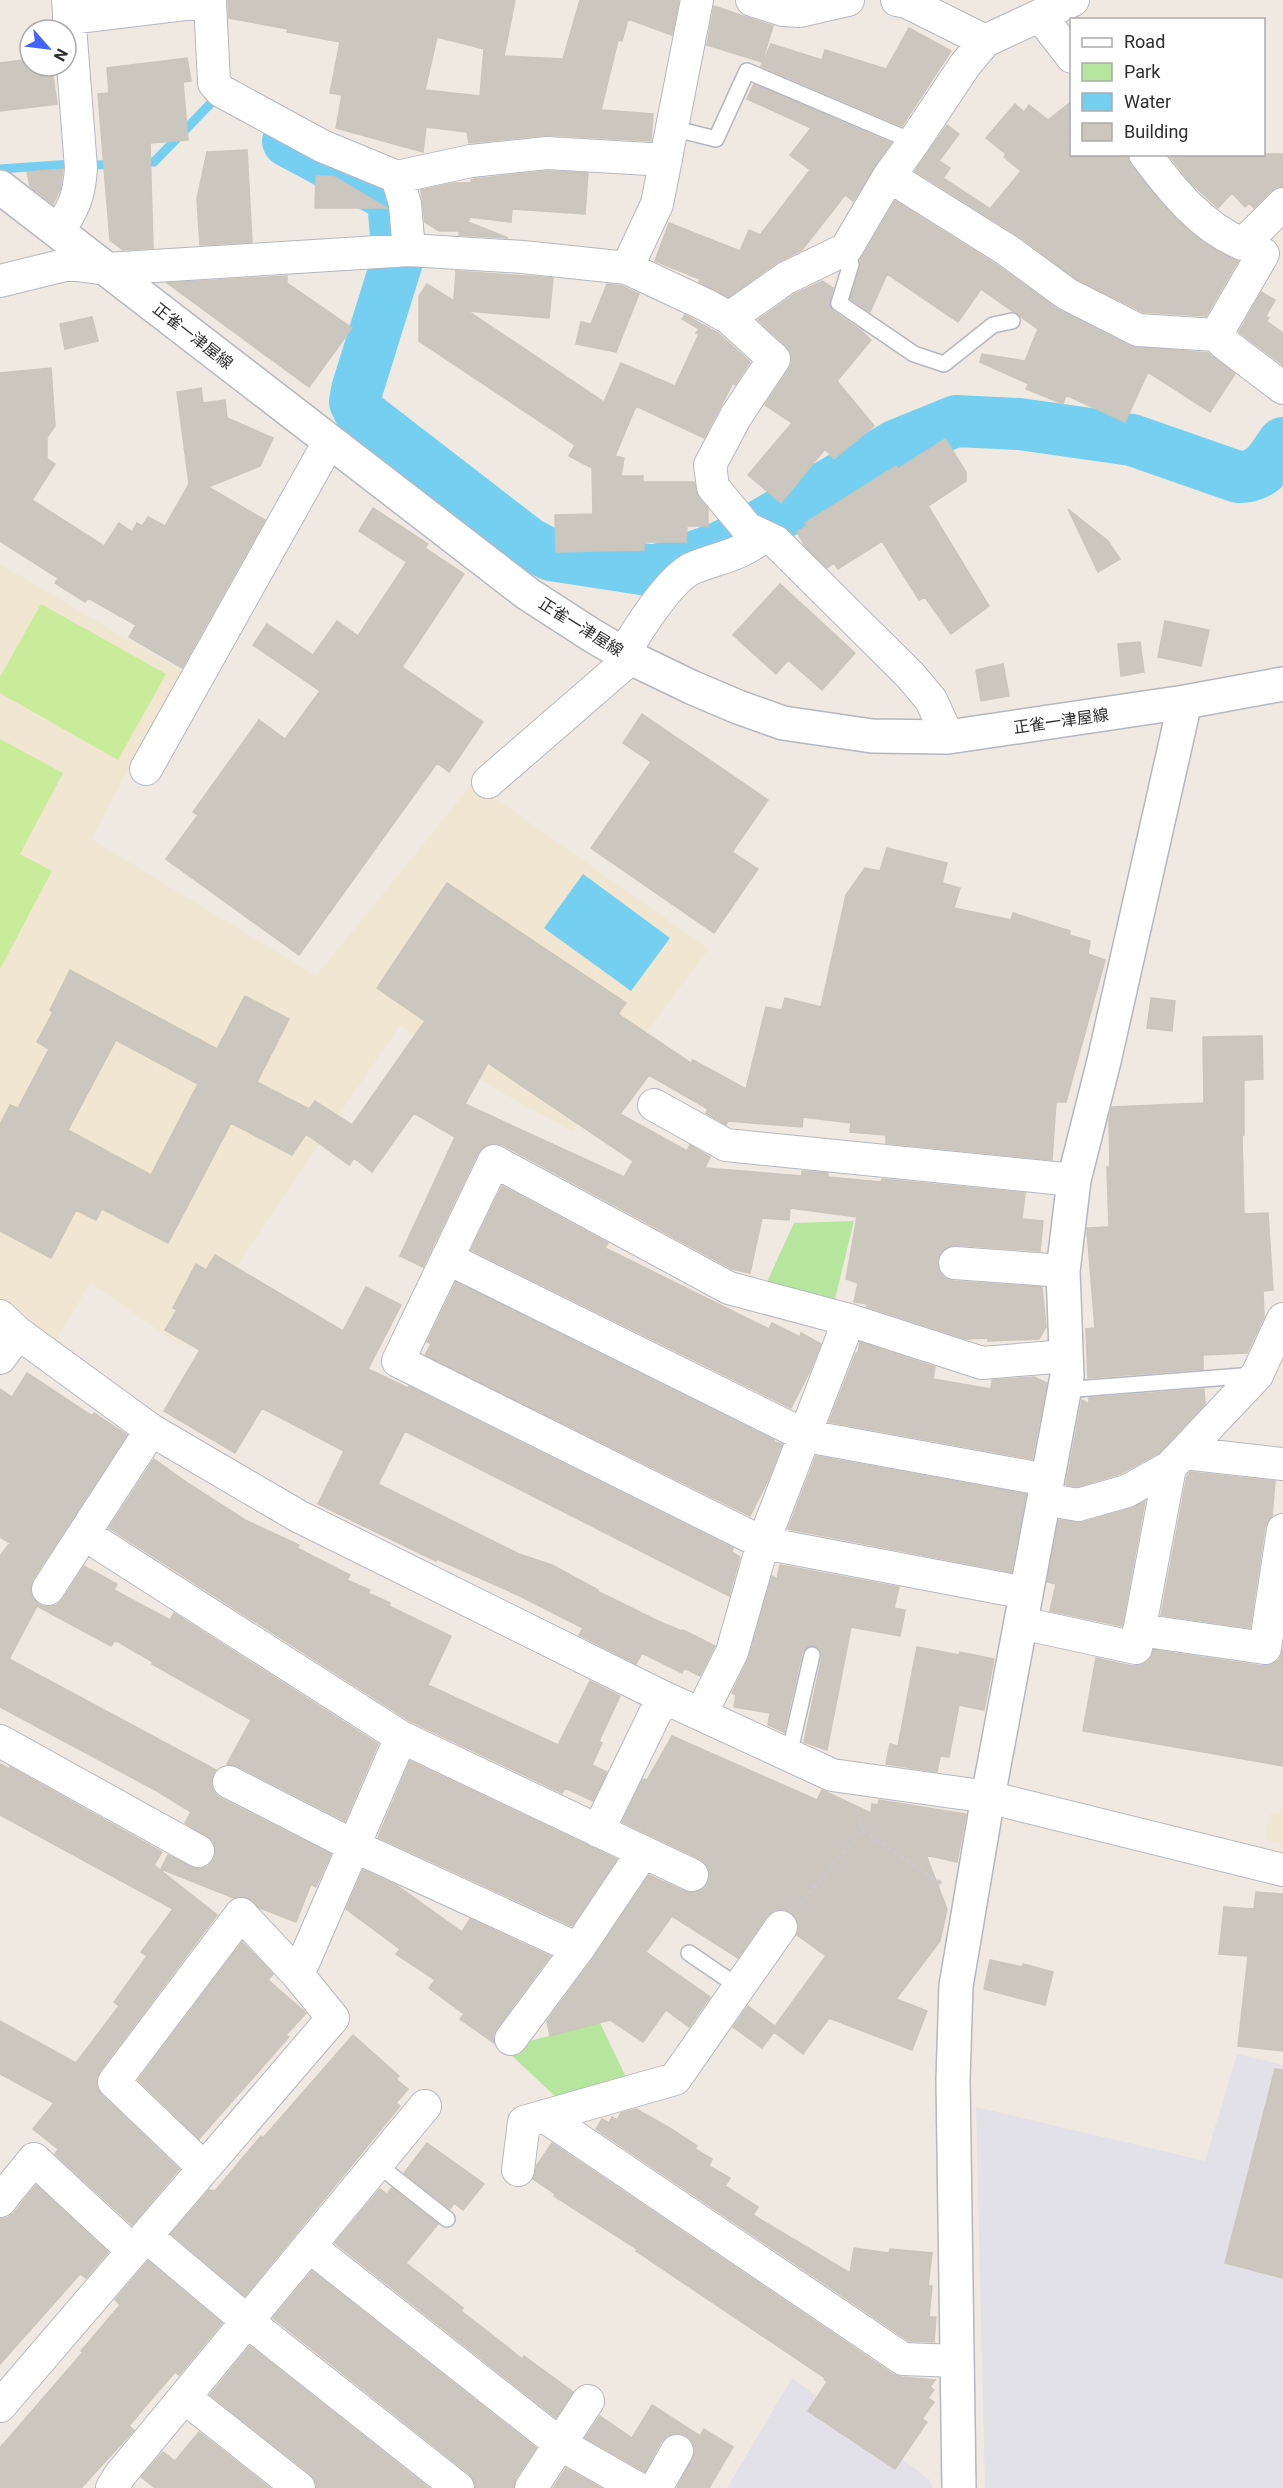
<svg xmlns="http://www.w3.org/2000/svg" width="1283" height="2488" viewBox="0 0 1283 2488" font-family="Roboto,'Noto Sans JP',sans-serif">
<style>
.industrial{fill:#e3e1e8}
.education{fill:#f0e6d1}
.green{fill:#b6e59e}
.pitch{fill:#c9ec9a}
.water{fill:#75cff0}
.lines{fill:none;stroke-linecap:round;stroke-linejoin:round}
.stream{stroke:#75cff0;stroke-width:9}
.river{stroke:#75cff0;stroke-width:52}
.building{fill:#cbc7bf;stroke:#cbc5ba;stroke-width:1.5;fill-rule:evenodd}
.lane-casing{stroke:#b4b7c1;stroke-width:18}
.street-casing{stroke:#b4b7c1;stroke-width:34}
.secondary-casing{stroke:#b4b7c1;stroke-width:36}
.path{stroke:#c9c9c9;stroke-width:4;stroke-dasharray:4.5 3;stroke-linecap:butt}
.lane{stroke:#fff;stroke-width:15}
.street{stroke:#fff;stroke-width:32}
.secondary{stroke:#fff;stroke-width:33}
.labels{text-anchor:middle;dominant-baseline:central;stroke-width:4.5;stroke-linejoin:round;paint-order:stroke}
.street-label{font-size:16px;fill:#2e2e2e;stroke:#fff}
</style>
<rect width="100%" height="100%" fill="#efe9e1"/>
<path class="industrial" d="M1237 2054 1283 2065V2488H985L976 2107 1205 2161Z
M792 2378 930 2480 932 2488H727Z"/>
<path class="education" d="M0 564 181 671 91 839 316 976 473 783 709 949 572 1131 490 1086 400 1025 182 1346 90 1283 54 1344 15 1305 0 1299Z
M1283 1811V1844L1266 1840 1269 1815Z"/>
<path class="green" d="M854 1221 835 1299 767 1282 794 1223Z
M600 2023 626 2077 556 2097 511 2055 521 2043Z"/>
<path class="pitch" d="M41 604 166 674 118 760 0 693V677Z
M0 739 63 773 20 854 52 871 0 969Z"/>
<path class="water" d="M583 874 670 938 631 991 544 928Z"/>
<g class="lines">
<path class="stream" d="M138 162H154L213 101
M97 165 116 164
M0 169 72 164"/>
<path class="river" d="M288 141 385 193 393 200 398 258 357 390 355 402 361 414 528 543 551 555 655 571 719 548 741 537 897 445 956 421 1019 424 1132 440 1238 477C1262 478 1271 461 1283 443"/>
</g>
<path class="building" d="M228 0H515L504 56 563 59 580 0H679L672 35 628 19 622 41 618 40 601 110 653 114 651 141 548 135 469 143 467 132 426 127 423 152 336 128 342 95 330 93 340 42 287 32 288 29 229 18ZM437 37 484 49 480 96 425 90Z
M714 6 773 26 762 62 707 45Z
M909 28 951 51 902 126 761 66 771 44 822 60 825 50 886 69Z
M187 58 191 81 183 82 188 140 150 143 153 248 123 250 110 240 98 94 109 93 107 68Z
M30 59V66H47L48 76H53L57 104 0 111V63Z
M754 84 891 143 853 201 845 195 802 250 776 263 728 297 699 282 700 279 655 261 669 223 740 251 749 230 760 235 810 170 790 155 811 128 747 99Z
M1071 102V154H1127L1131 165 1176 219 1204 243 1238 261 1206 316 1143 312 1076 279 1017 235 915 171 947 125 959 134 939 161 950 168 943 178 990 209 1021 171 1004 157 1006 154 986 138 1015 104 1024 112 1029 105 1048 120Z
M247 150 252 242 200 245 197 199 207 152Z
M1168 154H1283V187L1271 191 1254 208 1249 203 1245 207 1232 193 1218 208 1190 182Z
M63 169 60 190 53 204 30 186 27 172Z
M547 171 588 173 585 214 512 209 511 222 470 217 468 222 508 238 459 235V231H439L425 222 421 190 453 183H471V180L474 179Z
M316 176H333L387 208H315Z
M895 201 997 265 1059 310 1130 346 1208 353 1235 374 1210 412 1148 372 1125 422 1066 395 1063 404 1026 389 1029 384 980 362 982 354 1025 361 1038 329 981 289 958 322 887 274 870 312 850 299 860 267V260Z
M456 271 553 278 549 318 468 311 604 402 621 363 675 386 699 334 696 333 699 329 682 319 685 315 718 333 750 362 735 385 733 383 704 438 636 406 615 456 624 458 621 476H643V482H694L699 498 708 509V526H687L686 542H644V550L556 552 555 515 593 514 592 468 569 456 575 445 419 341V296L427 284 454 301Z
M287 276V283L352 328 309 387 167 283Z
M822 281 833 288 830 301 833 311 862 331 871 340 837 381 874 426 834 459 825 449 781 503 748 475 792 423 765 405 789 369 792 362 791 353 786 346 758 320 795 294Z
M607 284 622 286 639 294 616 352 576 344 581 322 591 324Z
M1261 292 1275 300 1266 316 1269 318 1266 321 1283 333V365L1239 332Z
M92 317 98 341 65 349 60 324Z
M51 368 55 426 47 437V459L55 464 32 500 104 546 119 523 132 532 137 523 142 526 148 517 165 526 189 484 177 392 201 388 203 403 225 400 227 418 273 438 260 466 208 487 265 520 182 668 129 637 136 625 88 598 85 602 55 583 58 578 0 541V373Z
M945 439 966 472V481L928 506 989 606 951 634 925 597 919 600 882 541 838 569 834 563 827 568 805 546 797 532 808 525 805 523 896 466 898 469Z
M373 508 428 544 425 548 464 574 402 667 483 722 449 772 437 763 299 955 166 859 198 815 193 812 259 720 285 739 320 691 253 645 267 624 313 655 337 621 358 636 407 562 359 531Z
M1068 509 1108 541 1120 559 1098 572Z
M780 584 855 653 822 690 788 660 776 674 733 635Z
M1165 621 1209 630 1201 666 1158 657Z
M1140 642 1144 672 1121 676 1118 644Z
M1003 664 1009 696 981 701 976 670Z
M642 714 768 800 732 852 758 869 714 933 591 848 651 762 623 743Z
M887 848 947 863 942 883 960 888 954 908 1011 920 1013 913 1070 931 1069 935 1090 941 1088 954 1105 960 1066 1102H1056L1052 1160 886 1143V1135L850 1132 851 1123 803 1117 802 1127 728 1121 726 1125 706 1113 708 1109 649 1075 620 1114 687 1151 690 1145 710 1157 705 1168 802 1176V1171L828 1173V1177L881 1182 882 1179 1025 1193 1022 1219 1043 1221 1040 1251 956 1245 948 1247 941 1252 937 1262 939 1271 944 1277 953 1281 1042 1287 1046 1327 1039 1339 988 1341V1338L966 1339 867 1307V1304L854 1302 858 1283 846 1279 857 1217 790 1208 789 1220 762 1218 750 1273 732 1269 503 1145 494 1143 485 1146 478 1153 423 1267 400 1256 455 1137 414 1113 372 1172 354 1158 349 1165 306 1134 292 1155 231 1123 168 1243 102 1209 96 1220 76 1210 51 1258 0 1231V1125L10 1105 18 1108 49 1049 37 1042 53 1012 50 1010 70 970 217 1049 245 996 289 1019 257 1082 309 1109 315 1101 352 1125 425 1021 377 988 447 883 626 1003 618 1014 691 1063 693 1060 746 1089 766 1007 782 1010 785 998 821 1007 846 895 865 868 880 871ZM116 1040 198 1084 151 1175 68 1130ZM488 1063 633 1161 624 1177 465 1104Z
M1151 998 1175 1001 1172 1031 1147 1028Z
M1262 1036 1263 1079 1244 1080V1135H1242L1244 1214 1268 1213 1273 1290 1263 1291 1264 1317 1247 1353 1203 1355V1369L1088 1378 1086 1329 1095 1328 1087 1231V1228L1109 1227 1107 1167H1110L1109 1119 1112 1107 1204 1103 1203 1037Z
M502 1186 608 1243 605 1248 769 1329 772 1323 800 1337 801 1333 821 1344 810 1371 791 1408 471 1250Z
M215 1255 343 1331 366 1287 401 1305 368 1369 408 1388 409 1386 733 1548 732 1552 740 1557 729 1596 405 1431 378 1484 519 1554 552 1565 598 1590 597 1591 660 1622 682 1631 683 1630 715 1646 700 1676 684 1668 682 1673 642 1653 636 1664 579 1635 583 1628 520 1596 437 1559 436 1561 318 1504 344 1451 262 1408 235 1453 164 1411 200 1350 165 1330 177 1310 173 1308 196 1264 206 1270Z
M456 1282 774 1440V1442L782 1444 769 1478 750 1516 425 1355 431 1344 427 1342Z
M860 1342 935 1367 933 1379 991 1389 992 1380 1034 1377 1047 1383 1032 1459 829 1422 856 1353H858Z
M27 1373 92 1416 94 1413 127 1435 33 1579 30 1589 32 1597 38 1604 46 1607 57 1605 63 1599 84 1566 117 1584 114 1590 157 1613 170 1620 174 1613 378 1744 345 1821 237 1766 227 1764 251 1720 152 1664 153 1662 115 1640 111 1646 37 1606 9 1659 216 1770 213 1774 211 1783 214 1792 220 1798 331 1854 316 1887 311 1884 296 1922 260 1908 246 1897 234 1898 161 1869 168 1855 198 1869 208 1866 214 1859 216 1850 213 1841 185 1823 191 1812 157 1791 0 1707V1556L10 1543 0 1537V1389L12 1397Z
M1204 1389 1205 1404 1159 1453 1120 1474 1077 1487 1066 1485 1082 1400 1089 1404V1398Z
M816 1456 1026 1494 1011 1572 788 1529Z
M154 1459 189 1484 245 1520 299 1545 297 1548 350 1575 347 1580 370 1590 368 1593 390 1603 389 1606 451 1636 428 1685 558 1745 590 1681 620 1696 599 1741 602 1743 592 1765 607 1772 593 1801 565 1788 562 1793 410 1721 109 1528Z
M1190 1472 1275 1481 1272 1516 1265 1527 1250 1628 1161 1615 1187 1476Z
M1145 1501 1122 1626 1050 1611 1056 1584 1047 1582 1059 1520 1083 1522 1132 1508Z
M780 1565 899 1587 894 1608 905 1610 900 1636 851 1627 827 1750 804 1742 822 1657 821 1652 815 1646H809L802 1653 784 1732 768 1725 770 1713 734 1707 736 1695 732 1693 749 1657 772 1576 777 1579Z
M917 1647 959 1655 960 1652 994 1659 984 1710 959 1705 949 1757 940 1756 937 1772 886 1764 890 1744 898 1746Z
M1283 1649V1766L1083 1731 1096 1658 1132 1666 1141 1665 1150 1659 1154 1650 1263 1666 1272 1664 1279 1660Z
M672 1736 817 1800 822 1790 871 1813 872 1804 878 1805 879 1800 966 1814 957 1862 926 1855 947 1909 940 1941 896 1999 927 2011 912 2050 829 2018 803 2054 774 2032 762 2048 733 2027 748 2006 775 2026 826 1956 797 1935 799 1928 797 1919 791 1912 782 1909 773 1911 766 1917 738 1958 672 1916 646 1952 710 1997 689 2027 666 2010 643 2042 610 2020 550 2036 547 2021 592 1960 649 1875 684 1891 693 1893 703 1889 708 1882 710 1873 707 1865 700 1859 622 1822 643 1779 647 1780Z
M410 1761 617 1859 572 1926 378 1837Z
M0 1764 9 1769 10 1767 162 1852 154 1865 217 1915 100 2071 96 2079 97 2087 102 2095 179 2169 132 2225 55 2154 58 2149 33 2129 54 2103 0 2074V2021L76 2063 119 2006 114 2002 147 1956 141 1952 173 1909 0 1815Z
M363 1870 396 1885 462 1932 470 1919 550 1956 497 2028 493 2036 494 2043 460 2019 464 2014 429 1988 435 1980 396 1954 400 1949 346 1909Z
M1256 1892 1283 1894V2051L1238 2046 1248 1956 1219 1954 1224 1907 1254 1909Z
M242 1942 273 1974 268 1980 306 2013 286 2035 289 2037 199 2139 138 2080Z
M990 1960 1022 1967 1023 1964 1053 1972 1045 2005 984 1989Z
M353 2035 399 2076 396 2079 408 2089 396 2103 400 2106 245 2296 171 2234 209 2190 215 2191 261 2136 263 2138Z
M1275 2069 1283 2070V2278L1225 2263Z
M636 2109 673 2130 697 2146 695 2149 712 2159 709 2166 730 2178 725 2186 758 2207 753 2215 850 2273 854 2248 889 2253 890 2249 932 2253 928 2286H932L929 2317H936L934 2342 909 2341 596 2129 602 2119 609 2123 612 2117 617 2120 621 2113Z
M427 2143 484 2184 463 2210 454 2203 450 2209 404 2173Z
M552 2143 893 2374 902 2377 935 2380 930 2387 934 2390 928 2398 934 2402 922 2419 927 2422 895 2469 808 2411 827 2382 824 2379 825 2378 636 2251 637 2249 554 2196 555 2194 533 2179 537 2165Z
M36 2185 108 2252 86 2278 80 2274 0 2364V2219L7 2218 14 2213Z
M392 2188 438 2224 406 2263 463 2308 461 2311 496 2338 522 2359 524 2356 573 2392 556 2418 335 2243 380 2189 387 2194Z
M148 2261 222 2323 179 2375 175 2372 144 2408 129 2426 134 2430 81 2488H0V2448L83 2352 81 2351 120 2305 115 2300Z
M312 2271 536 2448 516 2478 513 2488H476L474 2481 469 2474 273 2318Z
M250 2346 429 2488H317L315 2481 310 2474 210 2395Z
M652 2405 700 2436 704 2429 733 2447 709 2488H677L695 2451 692 2441 685 2435 676 2433 667 2436 661 2442 645 2472 585 2438 600 2416 632 2438Z
M199 2432 270 2488H155L141 2477 163 2452 175 2461Z
M566 2468 601 2488H553Z"/>
<g class="lines">
<g class="lane-casing">
<path id="lane" d="M672 128 716 139 747 71 914 142
M846 249 851 264 839 303 914 354 944 364 993 325 1012 321
M1064 1390 1254 1375
M789 1755 812 1655
M689 1953 739 1987
M377 2164 447 2219"/>
</g>
<g class="street-casing">
<path id="street" d="M752 0 783 10 800 11 848 0
M897 0 907 2 985 41
M1041 17 1072 57
M69 18 210 1 214 83 221 91 322 146 397 177 405 204 409 250
M1145 154C1171 189 1202 228 1243 244L1283 204
M889 176 1007 250 1067 294 1138 330 1216 335
M397 177 471 161 547 153 666 160
M58 232C74 207 79 198 81 168L68 0
M1263 254 1216 335 1225 344 1283 388
M627 268 657 204 697 0
M0 281 69 264 107 269 409 250 523 257 627 268 706 305 729 318 786 278 846 249 889 176 911 146 965 65 985 41 1073 0
M729 318 774 359 736 416 710 465 713 487 747 528 776 542 910 675 931 700 948 737
M624 654C636 632 670 578 693 568 717 558 743 555 763 536
M146 769 329 442
M488 782 631 658
M654 1105 726 1145 1074 1180
M447 1258 806 1436 1047 1480
M955 1263 1063 1271
M0 1316 18 1333 151 1430 298 1516 663 1697 832 1775 988 1797 1283 1870
M0 1358 18 1333
M1184 1453 1283 1464
M1044 1499 1078 1505 1127 1491 1170 1467 1257 1375 1283 1319
M84 1534 401 1737 692 1875
M48 1589 151 1430
M1026 1593 763 1543 398 1361 494 1161 729 1288 849 1320 982 1363 1066 1356
M1021 1623 1136 1648 1170 1467
M1139 1630 1265 1648 1283 1530
M701 1714 732 1652 763 1543 849 1320
M0 1741 198 1851
M229 1782 354 1846 578 1949
M598 1831 663 1697
M298 1975 401 1737
M511 2039 578 1949 643 1852
M544 2116 903 2359 957 2361
M518 2170 524 2122 675 2079 781 1927
M0 2201 34 2159 133 2251
M146 2236 247 2321 458 2488
M309 2246 560 2444 637 2488
M184 2397 299 2488
M0 2406 333 2018 298 1975 241 1914 114 2082 204 2168
M112 2488 120 2475 425 2106
M531 2488 588 2401
M656 2488 677 2451"/>
</g>
<g class="secondary-casing">
<path id="secondary" d="M0 187 528 594 593 636 631 658 691 687 738 707 783 723 872 736 948 737 1185 702 1283 684
M959 2488 953 2080 956 1986 988 1797 1067 1376 1063 1271 1074 1180 1104 1061 1185 702"/>
</g>
<path class="path" d="M857 1809 862 1830 942 1884
M799 1905 862 1830"/>
<use href="#lane" class="lane"/>
<use href="#street" class="street"/>
<use href="#secondary" class="secondary"/>
</g>
<g class="labels">
<g class="street-label">
<text transform="translate(193 336) rotate(38)">正雀一津屋線</text>
<text transform="translate(581 627) rotate(32)">正雀一津屋線</text>
<text transform="translate(1061 721) rotate(-8)">正雀一津屋線</text>
</g>
</g>
<rect x="1070" y="18" width="195" height="138" fill="#ffffff" stroke="#ababab" stroke-width="1.5"/>
<rect x="1082" y="38" width="30" height="9" fill="#ffffff" stroke="#ababab" stroke-width="1.5"/>
<text x="1124" y="48" font-size="18" fill="#2e2e2e">Road</text>
<rect x="1082" y="63" width="30" height="18" fill="#b6e59e" stroke="#ababab" stroke-width="1.5"/>
<text x="1124" y="78" font-size="18" fill="#2e2e2e">Park</text>
<rect x="1082" y="93" width="30" height="18" fill="#75cff0" stroke="#ababab" stroke-width="1.5"/>
<text x="1124" y="108" font-size="18" fill="#2e2e2e">Water</text>
<rect x="1082" y="123" width="30" height="18" fill="#cbc7bf" stroke="#ababab" stroke-width="1.5"/>
<text x="1124" y="138" font-size="18" fill="#2e2e2e">Building</text>
<g transform="translate(48 48) rotate(118)"><circle r="28" fill="#ffffff" stroke="#ababab" stroke-width="1.5"/>
<path d="M0-4.5L10 22L0 15L-10 22Z" fill="#4264fb"/>
<text y="-9" font-size="16" font-weight="bold" text-anchor="middle" fill="#2e2e2e">N</text>
</g>
</svg>
